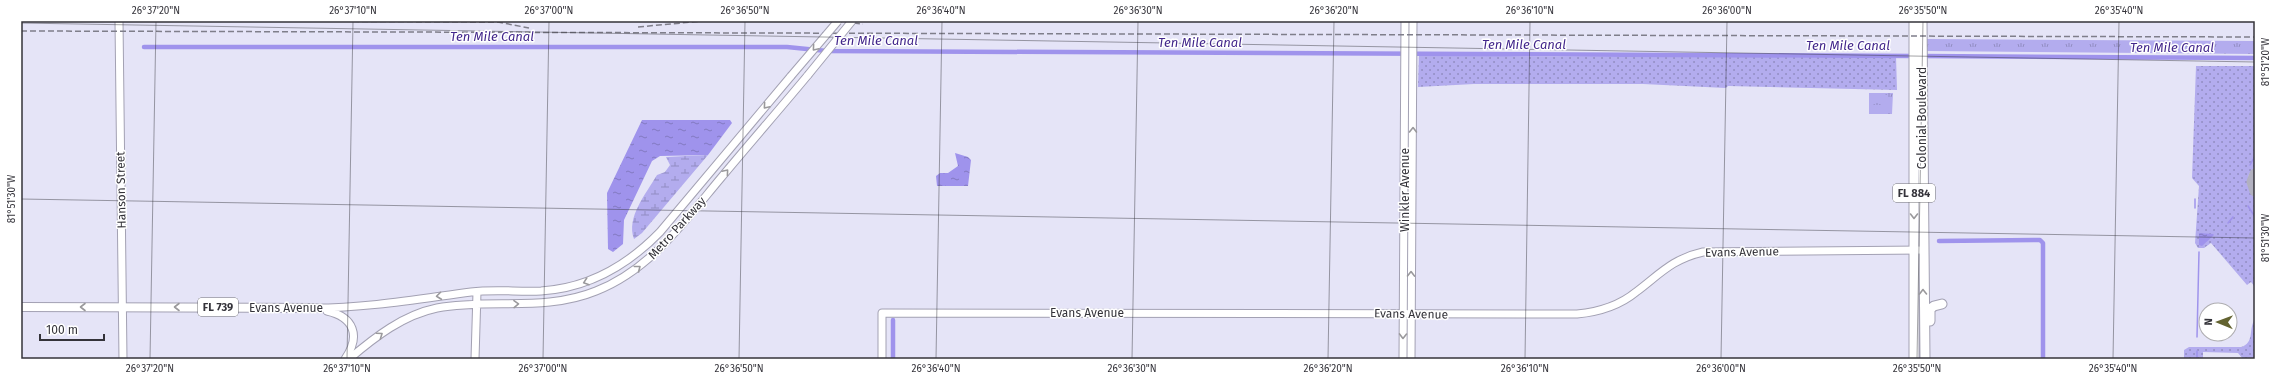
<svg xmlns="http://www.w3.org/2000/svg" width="2276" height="380" viewBox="0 0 2276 380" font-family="'Fira Sans',sans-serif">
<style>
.grass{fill:url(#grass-dots)}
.wetland{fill:url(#wetland-marsh)}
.park{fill:url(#park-tufts)}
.pitch{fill:#b3acee}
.water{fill:url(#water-ripples)}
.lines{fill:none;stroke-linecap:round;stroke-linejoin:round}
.stream{stroke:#9f93ec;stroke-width:1.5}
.canal{stroke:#9f93ec;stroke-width:4.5}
.taxiway{stroke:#b2b1c0;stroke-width:11}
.secondary-casing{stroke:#a3a1b3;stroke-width:9}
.primary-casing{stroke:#a3a1b3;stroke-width:10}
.highway-casing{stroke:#a3a1b3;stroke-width:11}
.secondary{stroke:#fff;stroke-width:7}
.primary{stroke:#fff;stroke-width:8}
.highway{stroke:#fff;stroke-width:9}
.rail{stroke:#7f7e8a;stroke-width:1.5;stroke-dasharray:6 3;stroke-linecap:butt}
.secondary-bridge-casing{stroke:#a3a1b3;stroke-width:9;stroke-linecap:butt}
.secondary-bridge{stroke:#fff;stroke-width:7}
.oneway{stroke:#9a999c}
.ticks{fill:none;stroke:#34333a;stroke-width:1;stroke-opacity:0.45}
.labels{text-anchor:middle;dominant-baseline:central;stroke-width:3;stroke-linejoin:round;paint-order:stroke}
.shield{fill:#fff;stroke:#717075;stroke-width:1}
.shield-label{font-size:11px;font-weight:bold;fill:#34333a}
.street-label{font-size:12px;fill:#34333a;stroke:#fff}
.water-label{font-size:13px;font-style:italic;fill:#42268b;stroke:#fff}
.neatline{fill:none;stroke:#34333a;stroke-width:1.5}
.ticks-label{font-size:10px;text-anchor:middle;fill:#34333a}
</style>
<defs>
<pattern id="grass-dots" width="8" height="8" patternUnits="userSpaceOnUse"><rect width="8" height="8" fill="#b3acee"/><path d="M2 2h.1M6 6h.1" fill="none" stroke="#928dc2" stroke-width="1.8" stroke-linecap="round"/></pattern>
<pattern id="wetland-marsh" width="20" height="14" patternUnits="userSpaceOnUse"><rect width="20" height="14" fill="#b3acee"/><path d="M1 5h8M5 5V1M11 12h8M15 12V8" fill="none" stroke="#928dc2"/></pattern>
<pattern id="park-tufts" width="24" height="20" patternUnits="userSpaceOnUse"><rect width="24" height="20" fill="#b3acee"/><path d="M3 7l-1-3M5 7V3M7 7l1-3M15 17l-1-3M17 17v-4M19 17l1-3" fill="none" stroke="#928dc2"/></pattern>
<pattern id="water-ripples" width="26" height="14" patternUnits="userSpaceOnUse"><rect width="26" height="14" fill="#9f93ec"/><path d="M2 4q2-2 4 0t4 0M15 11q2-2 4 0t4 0" fill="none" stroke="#8279c0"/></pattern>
</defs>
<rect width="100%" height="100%" fill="#e5e4f7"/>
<path class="grass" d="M1419 54 1551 57 1896 56 1897 90 1728 86 1726 88 1643 84H1474L1418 87Z
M2196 66H2255V168L2249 174 2247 184 2255 198V287L2251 282 2247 285 2211 243 2204 248H2198L2195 243 2199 186 2192 178Z
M2255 319V359H2243L2238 353 2203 352V359H2184V350L2189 347H2241C2255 343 2248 329 2255 319Z"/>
<path class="wetland" d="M708 155 642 233 634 239C626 217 646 194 657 175L665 172 670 165 666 157Z"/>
<path class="park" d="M1927 39 2255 41V54L1927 51Z
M1869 93H1893L1892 114H1869Z"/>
<path class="pitch" d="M1873 95H1888V102H1873Z
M1873 105H1888V112H1873Z"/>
<path class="water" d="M642 120H730L732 123 708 155 660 156 652 161 624 220 623 244 613 252 608 249 607 193Z
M955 153 968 157 971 160 968 186H937L936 176 940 173H948L958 166Z
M2199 233 2213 234 2214 235 2202 246 2199 245Z"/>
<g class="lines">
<path class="stream" d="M2250 165 2255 156
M2195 199V208
M2248 206 2255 217
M2228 223 2233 217
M2197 337 2199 252
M2197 359V351"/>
<path class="canal" d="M144 47H787L827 51 1914 56
M1922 56 2255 58
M1939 241 2040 240 2043 243V359
M893 320V359"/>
<path class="taxiway" d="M2255 174 2252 182 2255 191"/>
<g class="secondary-casing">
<path id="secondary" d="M119 21 123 359
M314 308C367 308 418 299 471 292 494 289 517 292 541 291 588 288 627 266 660 232L791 76
M327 311C354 317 361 336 345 359
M349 359C375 337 403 315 437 308 490 298 545 312 596 291 650 270 684 222 720 179 749 144 779 110 808 75
M475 359 477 292
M882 359V313L1577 314C1598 312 1619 306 1636 292 1660 274 1672 259 1703 252L1923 250
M1403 359 1405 21
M1411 359 1413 21"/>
</g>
<g class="primary-casing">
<path id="primary" d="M21 307 314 308"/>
</g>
<g class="highway-casing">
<path id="highway" d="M1922 21 1925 359
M1930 321V309L1934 306 1942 304
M1914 359V21"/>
</g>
<use href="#secondary" class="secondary"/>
<use href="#primary" class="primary"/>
<use href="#highway" class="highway"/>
<path class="rail" d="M272 21 498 22 529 28
M836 21 863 24
M638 27 703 21
M21 31 2255 37"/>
<g class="secondary-bridge-casing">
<path id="secondary-bridge" d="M808 75 852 21
M791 76 838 21"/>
</g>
<use href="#secondary-bridge" class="secondary-bridge"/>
</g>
<defs><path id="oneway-chevron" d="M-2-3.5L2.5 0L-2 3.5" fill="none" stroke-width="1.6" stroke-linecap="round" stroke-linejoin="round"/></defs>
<g class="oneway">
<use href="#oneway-chevron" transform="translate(815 48) rotate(130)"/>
<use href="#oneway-chevron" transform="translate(766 106) rotate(130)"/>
<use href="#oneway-chevron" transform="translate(1413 130) rotate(-89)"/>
<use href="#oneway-chevron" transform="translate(726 172) rotate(-50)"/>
<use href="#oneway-chevron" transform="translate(1914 216) rotate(90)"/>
<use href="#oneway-chevron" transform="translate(638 268) rotate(-38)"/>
<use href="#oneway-chevron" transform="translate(1411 274) rotate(-89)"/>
<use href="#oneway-chevron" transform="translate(586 282) rotate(161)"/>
<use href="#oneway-chevron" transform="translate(1923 292) rotate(-91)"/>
<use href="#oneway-chevron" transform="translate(439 296) rotate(173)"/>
<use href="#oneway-chevron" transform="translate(516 304) rotate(-1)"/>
<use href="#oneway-chevron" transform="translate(83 307) rotate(180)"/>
<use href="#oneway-chevron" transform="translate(177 307) rotate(-180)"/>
<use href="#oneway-chevron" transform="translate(380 335) rotate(-35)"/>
<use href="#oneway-chevron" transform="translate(1403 336) rotate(91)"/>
</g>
<path class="ticks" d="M21 23 2255 62M21 199 2255 238M150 359 156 21M347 359 353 21M543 359 549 21M739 359 745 21M936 359 942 21M1132 359 1138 21M1328 359 1334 21M1525 359 1530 21M1721 359 1727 21M1917 359 1923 21M2113 359 2119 21"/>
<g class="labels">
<g class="shield">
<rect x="1893" y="184" width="42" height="18" rx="3"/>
<rect x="198" y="298" width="40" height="18" rx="3"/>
</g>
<g class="shield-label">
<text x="1914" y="193">FL 884</text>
<text x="218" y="307">FL 739</text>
</g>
<g class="street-label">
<text transform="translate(1922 118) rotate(-90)">Colonial Boulevard</text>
<text transform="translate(121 190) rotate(-91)">Hanson Street</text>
<text transform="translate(1405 190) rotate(-90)">Winkler Avenue</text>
<text transform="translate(677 228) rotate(-48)">Metro Parkway</text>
<text transform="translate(1742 252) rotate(-1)">Evans Avenue</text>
<text x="286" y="308">Evans Avenue</text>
<text x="1087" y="313">Evans Avenue</text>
<text transform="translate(1411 314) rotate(1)">Evans Avenue</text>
</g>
<g class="water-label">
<text x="492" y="36">Ten Mile Canal</text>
<text x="876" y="40">Ten Mile Canal</text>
<text x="1200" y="42">Ten Mile Canal</text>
<text x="1524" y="44">Ten Mile Canal</text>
<text x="1848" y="45">Ten Mile Canal</text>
<text x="2172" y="47">Ten Mile Canal</text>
</g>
</g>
<rect width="2276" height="380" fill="none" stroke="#ffffff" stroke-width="44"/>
<g transform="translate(2218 322) rotate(271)"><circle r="19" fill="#ffffff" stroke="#aeadb0"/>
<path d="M0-3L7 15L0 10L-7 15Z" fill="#636330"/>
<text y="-6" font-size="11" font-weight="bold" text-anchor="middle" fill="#34333a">N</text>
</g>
<path d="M40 334v6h64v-6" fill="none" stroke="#34333a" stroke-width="2"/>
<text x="46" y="334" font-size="12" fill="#34333a" stroke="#ffffff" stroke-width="3" paint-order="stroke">100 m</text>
<rect x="22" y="22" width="2232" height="336" class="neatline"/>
<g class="ticks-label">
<text x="156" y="14">26°37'20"N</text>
<text x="353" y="14">26°37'10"N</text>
<text x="549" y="14">26°37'00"N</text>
<text x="745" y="14">26°36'50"N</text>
<text x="941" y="14">26°36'40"N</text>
<text x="1138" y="14">26°36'30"N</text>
<text x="1334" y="14">26°36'20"N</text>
<text x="1530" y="14">26°36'10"N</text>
<text x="1727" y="14">26°36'00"N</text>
<text x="1923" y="14">26°35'50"N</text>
<text x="2119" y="14">26°35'40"N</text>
<text transform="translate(2265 62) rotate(-90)" y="4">81°51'20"W</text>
<text transform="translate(11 199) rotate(-90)" y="4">81°51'30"W</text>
<text transform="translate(2265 238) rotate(-90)" y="4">81°51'30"W</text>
<text x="150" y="372">26°37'20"N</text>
<text x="347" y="372">26°37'10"N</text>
<text x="543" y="372">26°37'00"N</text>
<text x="739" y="372">26°36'50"N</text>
<text x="936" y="372">26°36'40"N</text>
<text x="1132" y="372">26°36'30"N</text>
<text x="1328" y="372">26°36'20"N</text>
<text x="1525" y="372">26°36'10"N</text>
<text x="1721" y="372">26°36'00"N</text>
<text x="1917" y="372">26°35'50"N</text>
<text x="2113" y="372">26°35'40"N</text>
</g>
</svg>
